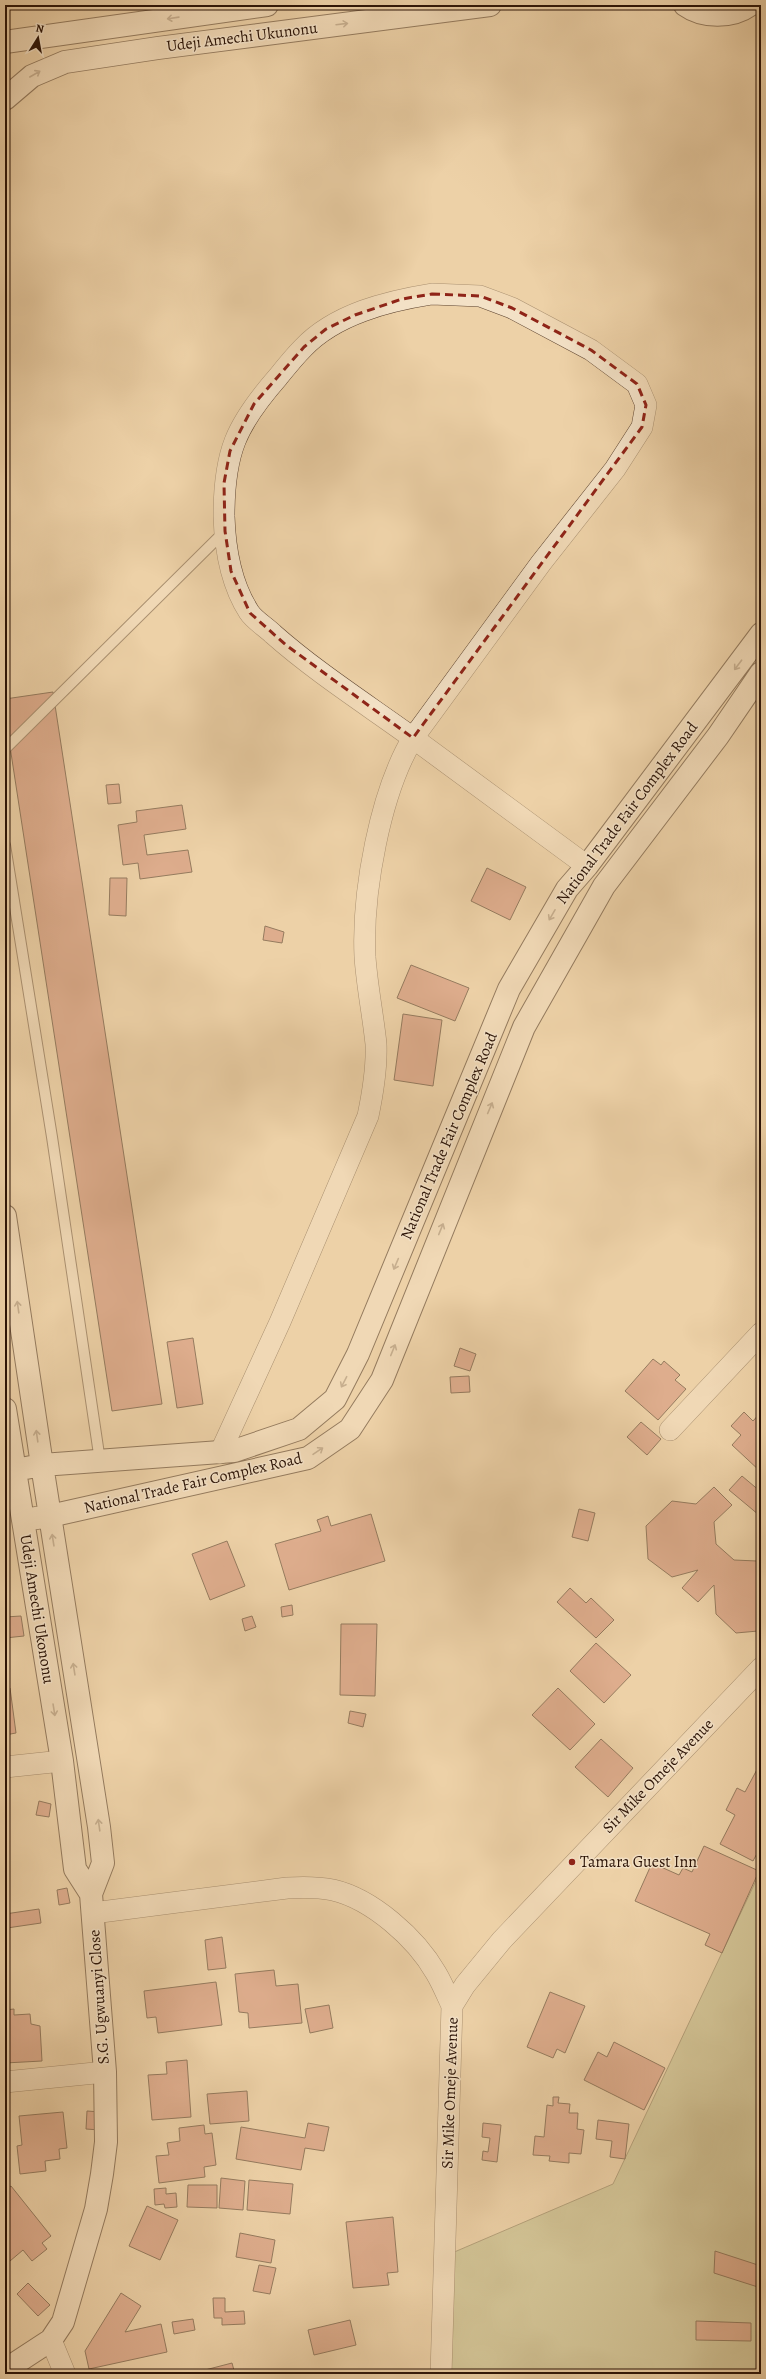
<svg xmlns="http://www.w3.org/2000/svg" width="766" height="2379" viewBox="0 0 766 2379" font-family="Alegreya,serif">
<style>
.green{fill:#b9bb87;stroke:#726746}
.building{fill:#cd806d;stroke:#2b1306}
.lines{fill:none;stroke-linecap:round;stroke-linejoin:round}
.lane-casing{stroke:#5c422e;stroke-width:12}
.street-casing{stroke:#5c422e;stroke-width:22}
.secondary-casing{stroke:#2b1306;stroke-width:24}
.lane{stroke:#f3e1c6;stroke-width:10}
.street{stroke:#f3e1c6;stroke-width:21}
.secondary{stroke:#f3e1c6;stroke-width:22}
.oneway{stroke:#998470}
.marked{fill:none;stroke:#8f2418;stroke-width:3;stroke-dasharray:8 5;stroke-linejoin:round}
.poi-dot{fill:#8f2418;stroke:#f3e1c6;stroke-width:1.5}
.labels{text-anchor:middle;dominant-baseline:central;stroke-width:3;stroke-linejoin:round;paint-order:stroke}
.street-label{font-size:16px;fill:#2b1306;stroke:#f3e1c6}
.poi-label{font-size:16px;fill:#2b1306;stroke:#f3e1c6;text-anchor:start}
</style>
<rect width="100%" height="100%" fill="#edd1a7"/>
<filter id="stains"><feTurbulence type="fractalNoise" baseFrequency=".005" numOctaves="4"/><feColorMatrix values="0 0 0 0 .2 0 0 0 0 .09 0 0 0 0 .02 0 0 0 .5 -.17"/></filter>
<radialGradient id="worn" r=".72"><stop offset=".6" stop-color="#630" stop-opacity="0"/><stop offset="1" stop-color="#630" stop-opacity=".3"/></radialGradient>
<path class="green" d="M761 1870V2374H441L445 2256 613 2184Z"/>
<path class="building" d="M53 692 162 1404 112 1411 5 714V699Z
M119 784 121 803 108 804 106 785Z
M182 805 186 829 144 835 147 855 188 850 192 872 140 879 138 863 123 865 118 825 137 822 136 811Z
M487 868 526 887 510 920 471 901Z
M110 878H127L126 916 109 915Z
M265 926 284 932 282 943 263 940Z
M411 965 469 988 455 1021 397 998Z
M403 1014 442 1020 433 1086 394 1080Z
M193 1338 203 1404 177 1408 167 1342Z
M460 1348 476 1354 470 1371 454 1366Z
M653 1359 661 1365 664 1361 680 1375 675 1380 686 1389 658 1420 625 1391Z
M469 1376 470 1392 451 1393 450 1377Z
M744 1412 753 1421 761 1412V1472L732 1445 741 1435 731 1426Z
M641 1422 661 1439 647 1455 627 1437Z
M742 1476 761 1492V1513L759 1515 729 1490Z
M714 1487 732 1505 714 1522 716 1544 734 1560 757 1561 761 1564V1629L758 1631 736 1633 716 1614 714 1585 698 1602 682 1588 698 1570 672 1577 648 1559 646 1526 672 1501 696 1504Z
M579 1509 595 1513 588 1541 572 1537Z
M371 1514 385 1561 289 1590 275 1544 321 1531 317 1520 328 1516 331 1526Z
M227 1541 245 1586 210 1600 192 1554Z
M570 1588 586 1603 591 1598 614 1620 596 1638 557 1602Z
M292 1605 293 1615 282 1617 281 1607Z
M21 1616 24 1636 5 1638V1617Z
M252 1616 256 1627 245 1631 242 1619Z
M341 1624H377L375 1696 340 1695Z
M596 1643 631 1675 604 1703 570 1671Z
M5 1688H10L16 1733 5 1735Z
M558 1688 595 1724 570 1750 532 1715Z
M350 1711 366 1714 363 1727 348 1723Z
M601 1739 633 1768 608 1797 575 1767Z
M761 1762V1846L753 1861 720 1844 735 1815 726 1810 737 1788 745 1792Z
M39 1801 51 1804 49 1817 36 1815Z
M704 1846 759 1871 722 1953 705 1945 710 1934 635 1901 652 1863 679 1875 683 1868 692 1872Z
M67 1888 70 1903 59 1905 57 1890Z
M39 1909 41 1923 7 1928 5 1914Z
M222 1937 226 1968 208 1970 205 1940Z
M274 1970 276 1986 298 1984 302 2023 249 2028 248 2013 239 2012 235 1974Z
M216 1982 222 2025 158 2033 156 2017 147 2018 144 1991Z
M550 1992 585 2006 565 2053 557 2049 553 2058 527 2047Z
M329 2005 333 2028 310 2033 305 2009Z
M14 2009V2015L30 2014 31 2024 40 2026 42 2061 5 2063V2010Z
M614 2042 665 2068 644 2110 584 2080 598 2052 607 2057Z
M187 2060 191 2117 152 2120 148 2075 167 2074 166 2062Z
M247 2091 249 2121 210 2124 207 2094Z
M553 2097H559L558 2103 570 2104 569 2113H578L577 2129 584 2130 581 2154 569 2153V2163L549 2161 550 2156 533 2155 535 2136 544 2137 547 2105 553 2106Z
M87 2111 101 2112 100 2130 86 2129Z
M63 2112 67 2148 59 2149 60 2159 45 2161 46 2171 20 2174 17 2146 22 2145 19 2116Z
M598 2120 629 2124 625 2159 610 2157 612 2141 596 2139Z
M308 2123 329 2127 324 2151 305 2148 301 2170 236 2159 241 2127 305 2138Z
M483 2123 501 2125 497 2162 482 2160 483 2151 488 2152 490 2138 482 2137Z
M204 2125 205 2134 212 2133 216 2165 204 2167 205 2177 159 2183 156 2156 169 2155 167 2143 180 2141 179 2128Z
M221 2178 245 2181 243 2210 219 2208Z
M249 2180 293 2184 290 2214 247 2210Z
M188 2185H217V2208L187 2207Z
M11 2186 51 2236 42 2243 47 2249 32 2261 23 2250 10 2261 5 2255V2190Z
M166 2188V2194L176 2193 177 2207 165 2208 164 2204 155 2205 154 2189Z
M147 2206 178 2220 160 2260 129 2246Z
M393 2217 398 2272 387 2273 389 2285 353 2288 346 2222Z
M240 2233 275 2240 271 2263 236 2257Z
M715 2251 761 2266V2288L714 2273Z
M259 2265 276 2268 270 2294 253 2291Z
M28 2283 50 2305 38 2316 17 2294Z
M121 2293 141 2306 125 2332 161 2324 167 2352 89 2369 85 2351Z
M213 2298H225V2312L244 2311 245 2324 222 2325V2318H214Z
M193 2319 195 2330 174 2334 172 2322Z
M350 2320 356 2345 314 2355 308 2330Z
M696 2321 751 2323V2341L696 2340Z
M232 2363 235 2374H207L205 2370Z"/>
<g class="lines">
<g class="lane-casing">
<path id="lane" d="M5 749 225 531
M5 845 52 1137 100 1461"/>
</g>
<g class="street-casing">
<path id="street" d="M432 294 480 296 512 308 591 350 637 384 646 405 642 427 615 469 541 563 413 738C366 704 316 672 273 634 266 627 254 620 249 612 231 584 225 549 224 516 224 452 236 425 278 377 286 367 294 357 303 348 335 314 388 301 432 294Z
M670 1430 761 1333
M220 1453 280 1322 368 1116C373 1092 377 1068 376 1044 373 1015 367 986 365 957 362 892 380 793 413 738L587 866
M5 1767 62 1761
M93 1913 287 1888C302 1887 318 1887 333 1890 372 1899 416 1938 436 1973 442 1983 447 1995 452 2006
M5 2082 105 2072
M51 2340 65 2374
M441 2374 452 2006 465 1985 502 1940 761 1668"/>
</g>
<g class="secondary-casing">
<path id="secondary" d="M685 5C703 18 732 18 750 5
M5 42 267 5
M5 99 32 76 65 62 158 48 490 5
M5 1216 42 1465 99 1827 103 1863 91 1894 105 2072 106 2142 102 2174 96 2209 63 2322 51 2340 5 2370
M5 1409 62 1761 75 1869 91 1894
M15 1470 42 1465 234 1451 299 1429 335 1399 358 1354 509 989 567 889 587 866 761 634
M23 1520 50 1516 308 1458 350 1429 382 1380 524 1027 604 886 718 736 761 673"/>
</g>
<use href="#lane" class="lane"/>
<use href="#street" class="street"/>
<use href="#secondary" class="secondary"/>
</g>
<defs><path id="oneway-shaft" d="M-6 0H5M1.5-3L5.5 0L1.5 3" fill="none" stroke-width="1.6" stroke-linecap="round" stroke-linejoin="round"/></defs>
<g class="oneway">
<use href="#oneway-shaft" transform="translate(173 18) rotate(172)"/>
<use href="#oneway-shaft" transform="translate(342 24) rotate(-7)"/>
<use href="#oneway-shaft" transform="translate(35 74) rotate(-30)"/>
<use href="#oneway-shaft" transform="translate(738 665) rotate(127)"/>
<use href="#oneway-shaft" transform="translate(552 915) rotate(120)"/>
<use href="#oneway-shaft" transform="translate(490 1108) rotate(-67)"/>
<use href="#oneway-shaft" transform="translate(441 1229) rotate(-68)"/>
<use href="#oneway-shaft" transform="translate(396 1264) rotate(113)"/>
<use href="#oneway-shaft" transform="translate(18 1307) rotate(-98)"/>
<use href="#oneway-shaft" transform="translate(393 1350) rotate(-68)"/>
<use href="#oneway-shaft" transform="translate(344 1382) rotate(117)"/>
<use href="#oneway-shaft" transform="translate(37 1436) rotate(-98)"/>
<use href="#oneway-shaft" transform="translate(318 1451) rotate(-34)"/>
<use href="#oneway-shaft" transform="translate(53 1540) rotate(-99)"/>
<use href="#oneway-shaft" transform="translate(74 1669) rotate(-99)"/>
<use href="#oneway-shaft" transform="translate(54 1710) rotate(81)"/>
<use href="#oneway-shaft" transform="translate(99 1825) rotate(-98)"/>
</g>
<path d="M0 0H766V2379H0ZM432 294 480 296 512 308 591 350 637 384 646 405 642 427 413 738 286 645 250 613 231 571 225 531 224 483 230 451 254 404 304 347 326 329 355 315 402 299Z" fill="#edd1a7" fill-opacity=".55" fill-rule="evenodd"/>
<path class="marked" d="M432 294 480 296 512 308 591 350 637 384 646 405 642 427 413 738 286 645 250 613 231 571 225 531 224 483 230 451 254 404 304 347 326 329 355 315 402 299Z"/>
<circle class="poi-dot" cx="572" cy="1862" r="4"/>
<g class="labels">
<g class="street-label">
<text transform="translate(242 37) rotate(-7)">Udeji Amechi Ukunonu</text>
<text transform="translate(627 813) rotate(-53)">National Trade Fair Complex Road</text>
<text transform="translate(449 1136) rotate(-67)">National Trade Fair Complex Road</text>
<text transform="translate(193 1483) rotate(-13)">National Trade Fair Complex Road</text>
<text transform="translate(37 1609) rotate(81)">Udeji Amechi Ukononu</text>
<text transform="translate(658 1776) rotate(-46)">Sir Mike Omeje Avenue</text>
<text transform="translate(99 1997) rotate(-94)">S.G. Ugwuanyi Close</text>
<text transform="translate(450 2093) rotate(-88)">Sir Mike Omeje Avenue</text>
</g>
<g class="poi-label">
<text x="580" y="1862">Tamara Guest Inn</text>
</g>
</g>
<rect width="766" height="2379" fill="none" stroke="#edd1a7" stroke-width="20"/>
<rect x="6" y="6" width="754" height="2367" fill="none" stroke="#2b1306" stroke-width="2"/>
<rect x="10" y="10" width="746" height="2359" fill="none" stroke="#2b1306"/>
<g transform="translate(38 38) rotate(11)" stroke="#f3e1c6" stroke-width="3" paint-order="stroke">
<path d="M0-3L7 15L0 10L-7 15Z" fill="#2b1306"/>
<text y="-6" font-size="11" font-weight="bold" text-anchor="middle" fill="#2b1306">N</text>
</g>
<rect width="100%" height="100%" filter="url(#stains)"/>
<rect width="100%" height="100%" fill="url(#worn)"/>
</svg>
